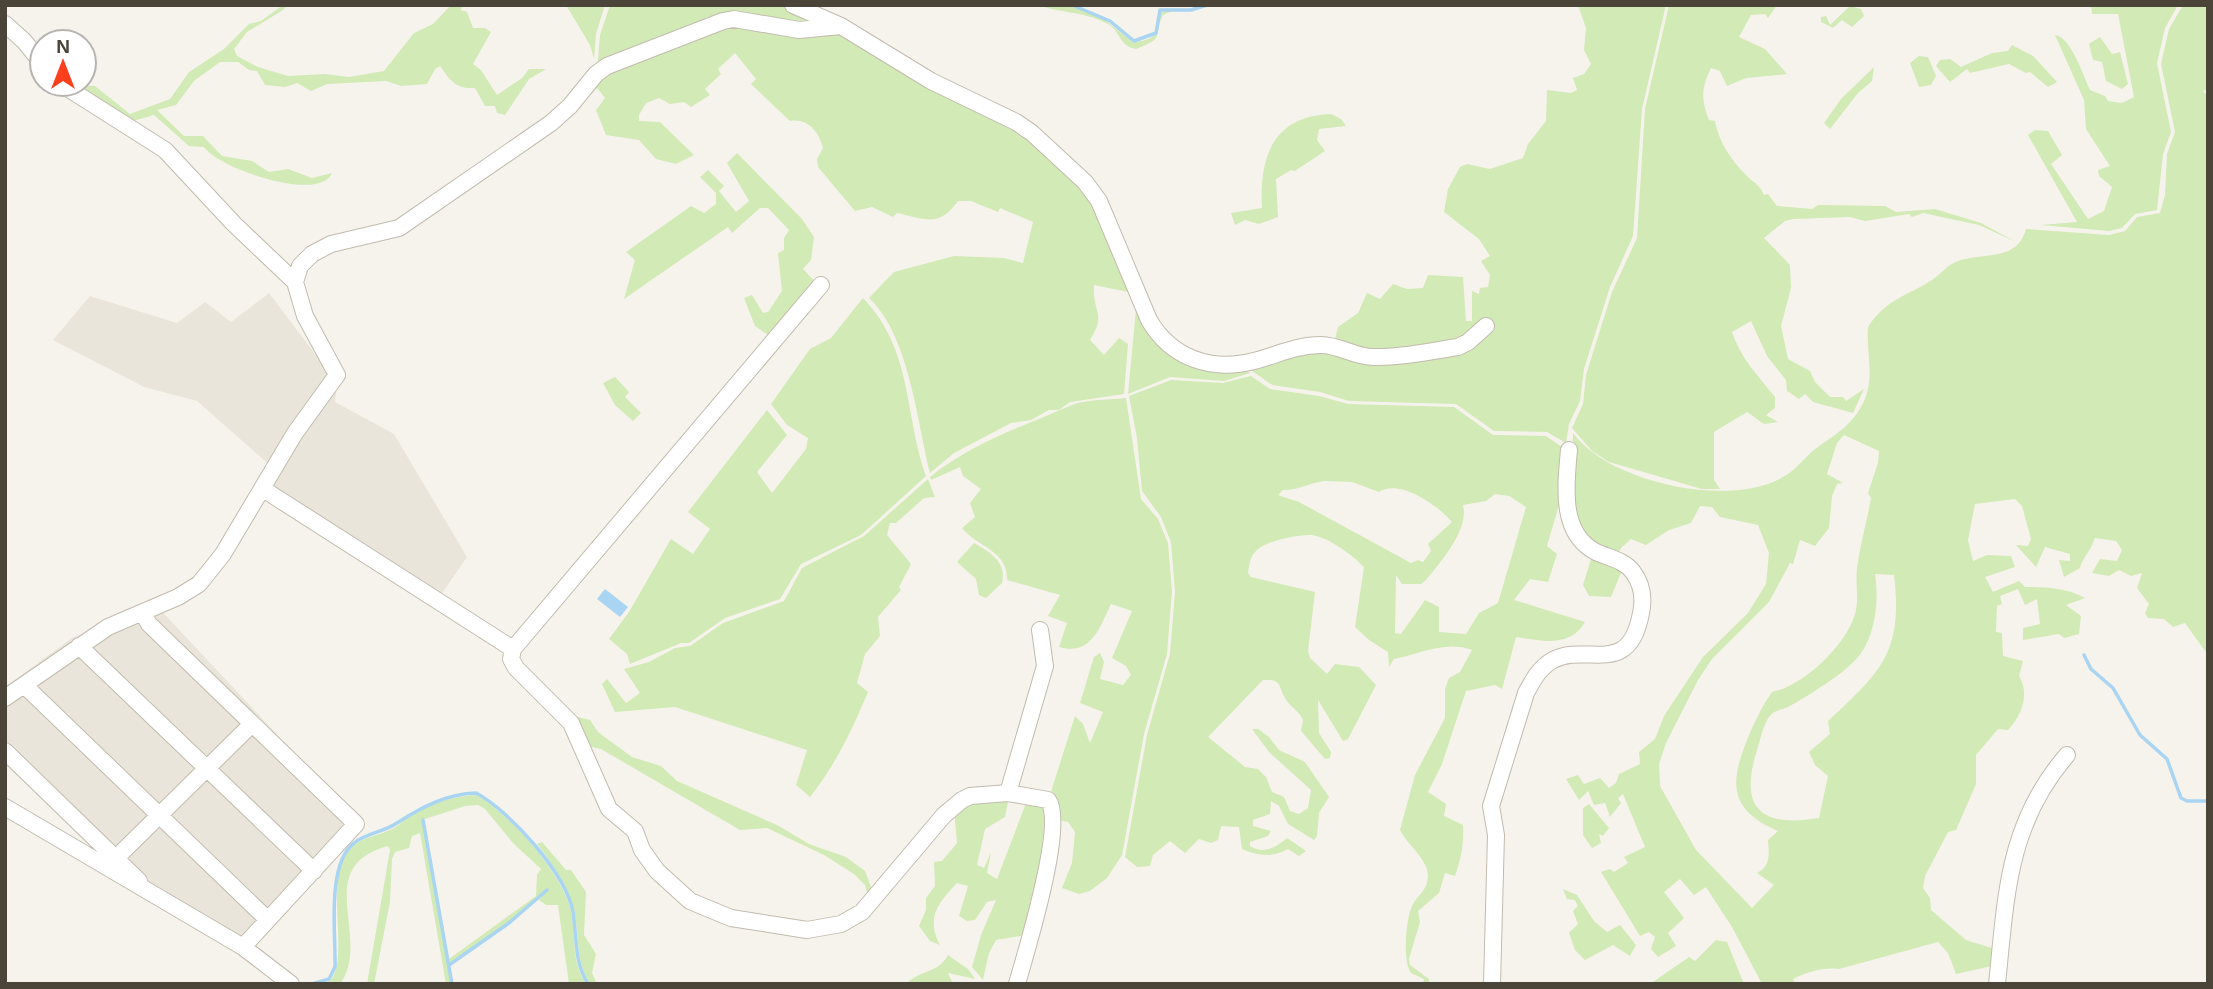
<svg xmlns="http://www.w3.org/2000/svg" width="2213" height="989" viewBox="0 0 2213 989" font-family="Helvetica,sans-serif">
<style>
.residential{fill:#eae5da}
.green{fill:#d2eab5;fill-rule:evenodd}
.water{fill:#a9d4f2}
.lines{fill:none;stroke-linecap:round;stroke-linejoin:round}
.stream{stroke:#a9d4f2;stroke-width:3.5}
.minor-casing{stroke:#c2bbae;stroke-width:18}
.minor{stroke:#fff;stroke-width:16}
</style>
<rect width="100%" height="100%" fill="#f6f3ec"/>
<path class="residential" d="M269 293 337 383 335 402 394 434 467 557 438 599 262 490 273 468 197 401 144 387 53 340 90 296 177 323 205 302 231 322Z
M153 602 365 828 249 952 135 889 5 764V687L72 638Z"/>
<path class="green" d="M283 5H287L283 10 247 32 234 49 237 56 258 67 288 76 324 74 349 77 384 71 414 33 433 24 451 5H462L461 10 467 12 473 28H485L491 32 473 64 481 70 497 95 522 78 529 69H546L529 79 505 115 497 113 495 106H485L475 88C455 89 451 81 440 66L435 69 427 84 401 86 386 81 327 84 311 91 297 83 285 87 265 85 257 71 249 70 238 62H220L194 81 176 105 157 110 184 136H203L222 156 252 161 269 172 288 169 312 178 332 173C320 203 219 169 204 147L189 146 154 115 126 123 65 85 95 86 130 114 170 99 189 72 224 49 249 24 261 21Z
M566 5H605L596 34 594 59 590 45Z
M610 5H784L799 10 819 25 741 17 597 71 600 35Z
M1037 5H1067L1101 17 1133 42C1164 39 1151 31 1161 11L1177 9 1163 15C1152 37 1167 37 1136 49 1119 46 1121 32 1108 24 1086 12 1061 13 1037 5Z
M1578 5H1666L1642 109 1633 236 1610 287 1584 369 1580 401 1569 424 1566 443 1547 432 1494 431 1456 404 1349 401 1320 392 1272 385 1245 366C1268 359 1293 348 1318 347 1334 345 1348 356 1365 359 1391 362 1480 353 1488 323L1457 344 1418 350 1374 355 1334 344 1338 327 1358 313 1367 293 1380 299 1393 284 1407 289 1423 288 1428 275 1463 277 1466 321H1472V291L1479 294 1480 288 1488 287 1490 275 1481 261 1490 256 1479 239 1444 212 1448 189 1460 167 1467 164 1490 169 1523 158 1528 144 1546 121 1547 90 1571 93 1577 90 1573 78 1584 74 1591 64 1584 50 1586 28Z
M1669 5H1777L1768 18 1765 14 1751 15 1739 37 1765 49 1787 74 1746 78 1727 86 1720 71 1711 68C1701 89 1701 99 1709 120L1715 121C1718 140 1731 160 1745 174 1753 183 1759 183 1764 195L1768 194 1777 206 1812 209 1818 205 1885 206 1896 212 1935 209 1981 223 2016 242 1979 225 1923 213 1912 217 1909 214 1865 221 1850 217 1793 219 1785 221 1764 238 1790 265 1791 288 1781 326 1788 359 1810 371 1815 382 1830 397H1843L1846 401 1864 389 1853 413 1813 402 1805 394 1799 399 1787 391 1786 380 1767 356 1751 321 1732 332C1740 357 1757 375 1775 397V408L1766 415 1778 422 1764 424 1747 412 1714 432V480L1720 489H1702L1609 462 1592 451 1572 428 1583 404 1586 375 1612 292 1637 238 1645 109Z
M2091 5H2178L2165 28 2157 63 2171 132 2163 154 2157 210 2135 214 2122 228 2109 231 2041 225 2077 222 2028 135 2035 130 2048 131 2062 155 2051 164 2088 219 2104 211 2112 187 2099 176 2098 170 2110 166 2086 129 2084 100 2055 35C2071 37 2083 75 2090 90L2105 96 2108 101 2122 103 2134 97 2118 14H2092Z
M2183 5H2208V89L2203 91 2208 97V655L2185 623 2173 627 2164 619 2148 618 2145 613 2149 604 2137 588 2142 573 2131 576 2119 570 2109 576 2092 573 2100 559 2117 561 2122 550 2116 541 2095 538C2091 551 2082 558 2080 568L2064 577 2059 560 2070 561V554L2045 547 2036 567 2016 545 2028 546 2031 539 2022 506 2015 499 1975 504 1968 540 1973 561 1987 555 2011 556 2015 567 1985 577 1993 592 2019 581 2025 587C2046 587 2067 588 2085 598L2066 605 2081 616 2079 634 2064 638 2059 634 2023 640V628L2040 624 2037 599 2025 605 2018 589 2000 596 2002 604 1997 606 1996 632 2002 633 2003 656 2023 661 2019 676C2030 694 2022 715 2008 730L1998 729 1976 755V784L1956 830 1948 832 1925 876 1923 888 1930 898 1931 910 1966 940 1998 950 1996 965 1956 974 1948 953 1938 942 1839 969C1822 967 1808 972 1793 979L1795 984H1762L1732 927 1706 887 1694 895 1680 879 1664 892 1684 918 1668 933 1676 946 1658 957 1651 949 1655 937 1649 932 1640 936 1601 872 1610 869 1614 872 1628 863 1624 857 1645 847 1623 794 1618 798 1621 803 1610 817 1605 803 1594 805 1588 791 1579 800 1566 779 1578 775 1584 784 1600 778 1609 788 1616 783 1619 774 1640 764 1639 752 1655 739 1664 716 1703 657 1748 613 1766 584 1769 553 1758 525 1720 517 1712 507 1700 506 1691 523 1669 530 1646 545 1631 539 1621 548 1617 557 1587 544 1572 513 1573 433C1608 482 1729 509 1783 477 1796 470 1804 458 1815 449 1835 435 1854 424 1864 401 1875 377 1866 352 1868 327 1886 299 1907 296 1932 280 1941 274 1948 264 1958 261 1984 252 2017 262 2026 229L2109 235 2125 231 2137 217 2160 213 2165 195 2167 154 2175 132 2161 64 2169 29ZM1844 435 1879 451 1878 463 1868 493 1871 498C1867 521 1860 545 1857 568 1855 584 1860 601 1854 617 1844 647 1803 686 1772 692 1762 706 1754 723 1747 740 1729 785 1730 810 1778 831L1768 840C1769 854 1771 866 1757 873L1774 885 1752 908 1696 850 1660 786 1659 764 1666 743 1698 680 1712 659 1769 602 1790 563 1793 564 1800 540 1815 546 1829 528 1832 496 1837 484 1843 483 1827 474 1837 443ZM1875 574 1894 575C1903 652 1882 671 1828 721L1830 734 1809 752 1815 765 1828 776 1819 818C1759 828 1738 807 1758 747 1761 737 1764 720 1773 713 1777 710 1784 709 1788 707 1808 696 1844 674 1858 657 1876 636 1879 599 1875 574Z
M1850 6 1861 9 1864 16 1852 27 1842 20 1833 28 1821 22V17L1826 16 1830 25Z
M719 25 831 29 1016 124 1086 188 1133 293 1094 285C1092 313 1107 313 1090 340L1104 355 1119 338 1128 344 1124 394 1070 402 1059 410H1049L1031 420 1011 423 954 453 930 473C917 421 909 335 869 298L894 272 954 256 1004 258 1023 263 1033 222 1000 208 998 212 971 201H958C939 228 925 219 897 213L893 217 872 207 855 211 818 167 817 159 823 148C819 132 808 118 790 121L751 84 756 79 735 53 718 69 721 74 705 89 710 95 691 107 684 102 670 104 659 98 646 103 639 115V121L660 122 694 155 676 164 656 159 639 140 606 135 596 110 605 98 597 88 539 142 484 180 450 199 401 235 478 177 591 81Z
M2100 37 2112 54 2120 52 2128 84 2122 89 2106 81 2102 62 2093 60 2089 44Z
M2012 45 2033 56 2057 82 2048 87 2030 72 2026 73 2009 64 1970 73 1967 69 1950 82 1936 66 1940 60 1950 59 1961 67 1992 53 2008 51Z
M1919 56 1928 57 1936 76 1931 85 1919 87 1910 63Z
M1874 67 1872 81 1858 93 1830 129 1824 123 1841 99Z
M1331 114 1341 119 1346 126 1319 129 1317 140 1325 151 1295 171 1291 170 1276 179 1278 217 1259 224 1245 220 1235 225 1231 213 1262 208C1259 157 1273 116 1331 114Z
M737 153 802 219 814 237 811 260 803 269 816 283 771 337 755 326 744 298 752 295 763 313 768 312 782 291 778 253 784 250V238L789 230 768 208H760L732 233 728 227 624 299 635 260 626 252 691 206 704 213 716 204V193L700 177 708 170 724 186 719 191 736 212 749 201 727 163Z
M863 298C913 350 904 414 926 476L861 535 801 564 780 599 725 618 689 643H681L630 664 627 654 609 639 629 612 671 539 693 554 710 529 688 512 767 410 787 435 757 472 772 493 806 449 808 438 787 425 771 404 810 349 831 338Z
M1137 299 1160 341 1240 365 1250 373 1224 381 1170 377 1128 394Z
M1251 376 1270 389 1319 396 1348 404 1454 407 1493 435 1546 436 1565 449 1561 498 1547 546 1557 554 1548 582 1530 579 1514 600 1585 622C1570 648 1541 641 1516 637L1502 689 1495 685 1466 691 1442 764 1428 792 1446 804 1444 816 1463 825C1464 844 1461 859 1455 876L1445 873 1439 893 1418 911 1420 922 1409 959 1410 965 1429 979V984H1423L1424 979 1411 973C1402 961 1406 916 1413 904 1419 894 1428 889 1428 876 1428 859 1408 846 1400 830L1415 775 1445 718V689L1449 678 1460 672 1472 650C1447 640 1419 654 1394 659L1389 667 1388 652 1369 640 1355 627 1364 567C1352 555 1330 538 1312 535 1299 534 1263 541 1255 552 1250 557 1249 566 1248 573L1251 577 1315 592 1308 651 1310 658 1327 674 1335 664 1359 667 1376 685 1348 739 1343 741 1318 700 1319 733 1331 752 1330 758 1325 759 1301 731 1303 720C1299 711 1292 708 1287 701 1277 687 1284 679 1263 680L1208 737 1245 767 1258 769 1266 777 1272 792 1284 797 1290 811 1299 814 1308 808 1311 790 1269 752 1252 729H1258L1269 737 1279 750 1305 762 1329 797 1319 813 1317 836 1314 840 1288 824 1279 806 1271 801 1270 814 1253 820V826L1271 831 1268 836 1250 842V846C1264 855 1276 847 1287 838L1306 851 1299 856 1288 849C1272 858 1258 856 1242 849L1239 827 1221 826 1218 840 1211 843 1199 839 1185 853 1170 841 1153 855 1150 866 1137 867 1125 857 1147 735 1170 654 1175 592 1171 542 1161 517 1142 491 1137 438 1129 396 1171 380 1223 383ZM1324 481 1352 482 1379 492C1399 478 1439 506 1452 522L1428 544 1431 551 1423 562 1418 560 1411 563 1299 502 1278 495 1283 490C1299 490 1309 483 1324 481ZM1495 494 1509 496 1526 507 1498 603 1479 613 1466 634 1439 632V607L1425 600 1401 634 1395 633 1396 575 1402 584H1421L1426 580C1442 560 1469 530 1463 505L1486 501Z
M615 377 629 392 625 397 641 413 633 421 615 405 603 383Z
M1126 398 1141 499 1158 519 1168 543 1172 591 1167 654 1144 734 1122 855 1107 878 1090 891 1079 894 1062 888 1072 863 1075 832 1068 822 1056 820 1049 798 1075 716 1083 724 1090 743 1103 712 1080 703 1094 657 1100 653 1104 662 1100 679 1123 685 1131 675 1126 666 1112 658 1132 611 1111 604C1099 629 1091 656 1059 647L1067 623 1048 616 1060 595 1007 580C1008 550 977 547 962 528L975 517 970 503 981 489 963 476 960 467 931 480 930 477C975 441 1022 427 1072 405 1087 399 1110 400 1126 398Z
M928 479 935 497 924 498 896 523H890L887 535 911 564 899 587 901 590 878 617 880 636 865 654 857 683 868 692C852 730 836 764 810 797L796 785 807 750 675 707 615 712 602 684 607 679 626 703 640 693 624 669 649 662 675 648 690 646 723 623 784 601 802 568 864 536Z
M974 543C990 552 1007 562 1002 583L986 598 979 595 976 579 957 562Z
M1592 556 1623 568 1611 597 1589 596 1583 585Z
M578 717 590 720 598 732 632 757 661 766 677 781 777 825 809 844 846 857 865 871 874 895 869 901 865 885 854 874 824 855 767 828 740 830 601 749 582 745 573 723Z
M476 795C509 813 562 873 571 911 576 936 571 962 586 984H569L558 905H546L539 900 547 890 508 923 450 963 449 959 536 896 537 875 541 869 513 843 485 809 478 805 465 806 422 820 451 984H446L420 833 412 836 409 848 395 852 392 859 390 902 374 984H367L390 850 388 846C310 867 373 938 340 984H322L330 981C352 955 320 878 353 846 363 837 380 835 392 829 402 824 409 815 419 810 434 802 458 796 476 795Z
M1009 797 1005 817 985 829 977 865 984 868 991 852 987 873 997 879 1028 798 1051 810 1026 935 996 940 989 953 983 980 972 967 981 935 996 900 987 902 975 920 967 921 959 916 968 886 957 883C937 904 926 918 940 945L930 941 919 926 926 910V898L935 886 934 862 942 861 957 843 954 809 963 802Z
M1589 804 1609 828 1603 836 1599 834 1601 843 1592 848 1583 835V808Z
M542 842 566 870H571L586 892 584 935 596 954 592 973 597 984H590C575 961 580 936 574 910 571 893 549 858 537 844Z
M1563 889 1577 895 1594 921 1607 932 1620 925 1636 945 1630 956 1613 945 1585 960 1575 950 1569 933 1578 924 1573 911 1578 906 1575 900 1567 899Z
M1716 940 1727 942 1744 984H1650L1689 957 1695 961Z
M948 955 968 969 975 979 948 973 953 984H906C919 970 939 973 948 955Z"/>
<path class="water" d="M605 589 628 607 620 617 597 599Z"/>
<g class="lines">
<path class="stream" d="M1072 5 1110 21 1134 41 1156 33 1160 10H1191L1207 5
M2084 655 2091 669 2113 688 2140 735 2167 759 2181 798 2187 801H2208
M423 820 452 984
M449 965 509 923 547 890
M312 984 329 979 335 967C336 935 326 865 354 843 366 833 384 832 397 823 422 807 446 794 476 793 510 811 566 874 573 912 577 937 574 962 588 984"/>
<g class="minor-casing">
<path id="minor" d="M793 5 841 26 931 81 1016 122 1032 133 1085 182 1099 201 1149 320C1171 358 1211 372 1254 361 1277 355 1297 345 1321 345 1339 345 1355 357 1373 357 1400 358 1430 351 1458 347L1468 342 1486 326
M5 24 24 41 42 63
M61 84 165 150 234 224 295 282
M263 489 513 649 821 285
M143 613 149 624 356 824 243 947
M79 646 314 871
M513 649 511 659 516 668 571 723 609 809 635 831 642 850 657 871 690 901 731 918 807 930 841 924 862 912 944 815 962 800 970 796 1008 793 1048 800C1066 823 1026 952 1017 984
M24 685 267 919
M5 698 108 627 178 597 199 584 223 554 295 433 337 375 305 316 295 282 300 266 312 254 331 244 399 228 551 123 570 106 596 74 607 66 723 21 734 19 799 30 841 26
M5 751 139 881
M1008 793 1045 666 1040 630
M5 807 243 947 291 984
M116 858 252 724
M1492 984 1496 835 1491 806 1526 693C1533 680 1539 668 1553 660 1587 642 1629 679 1641 613 1644 599 1642 584 1633 572 1624 560 1609 558 1596 552 1559 533 1566 484 1569 450
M1997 984C2006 898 2007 824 2067 755"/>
</g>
<use href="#minor" class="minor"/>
</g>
<rect width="2213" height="989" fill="none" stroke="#4b4439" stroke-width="14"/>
<g transform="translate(63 63)"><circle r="33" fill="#ffffff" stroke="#b7b4b0" stroke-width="2"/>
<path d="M0-5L12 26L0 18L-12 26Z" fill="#fc3f1d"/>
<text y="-10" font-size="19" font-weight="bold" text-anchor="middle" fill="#4b4439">N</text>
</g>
</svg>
